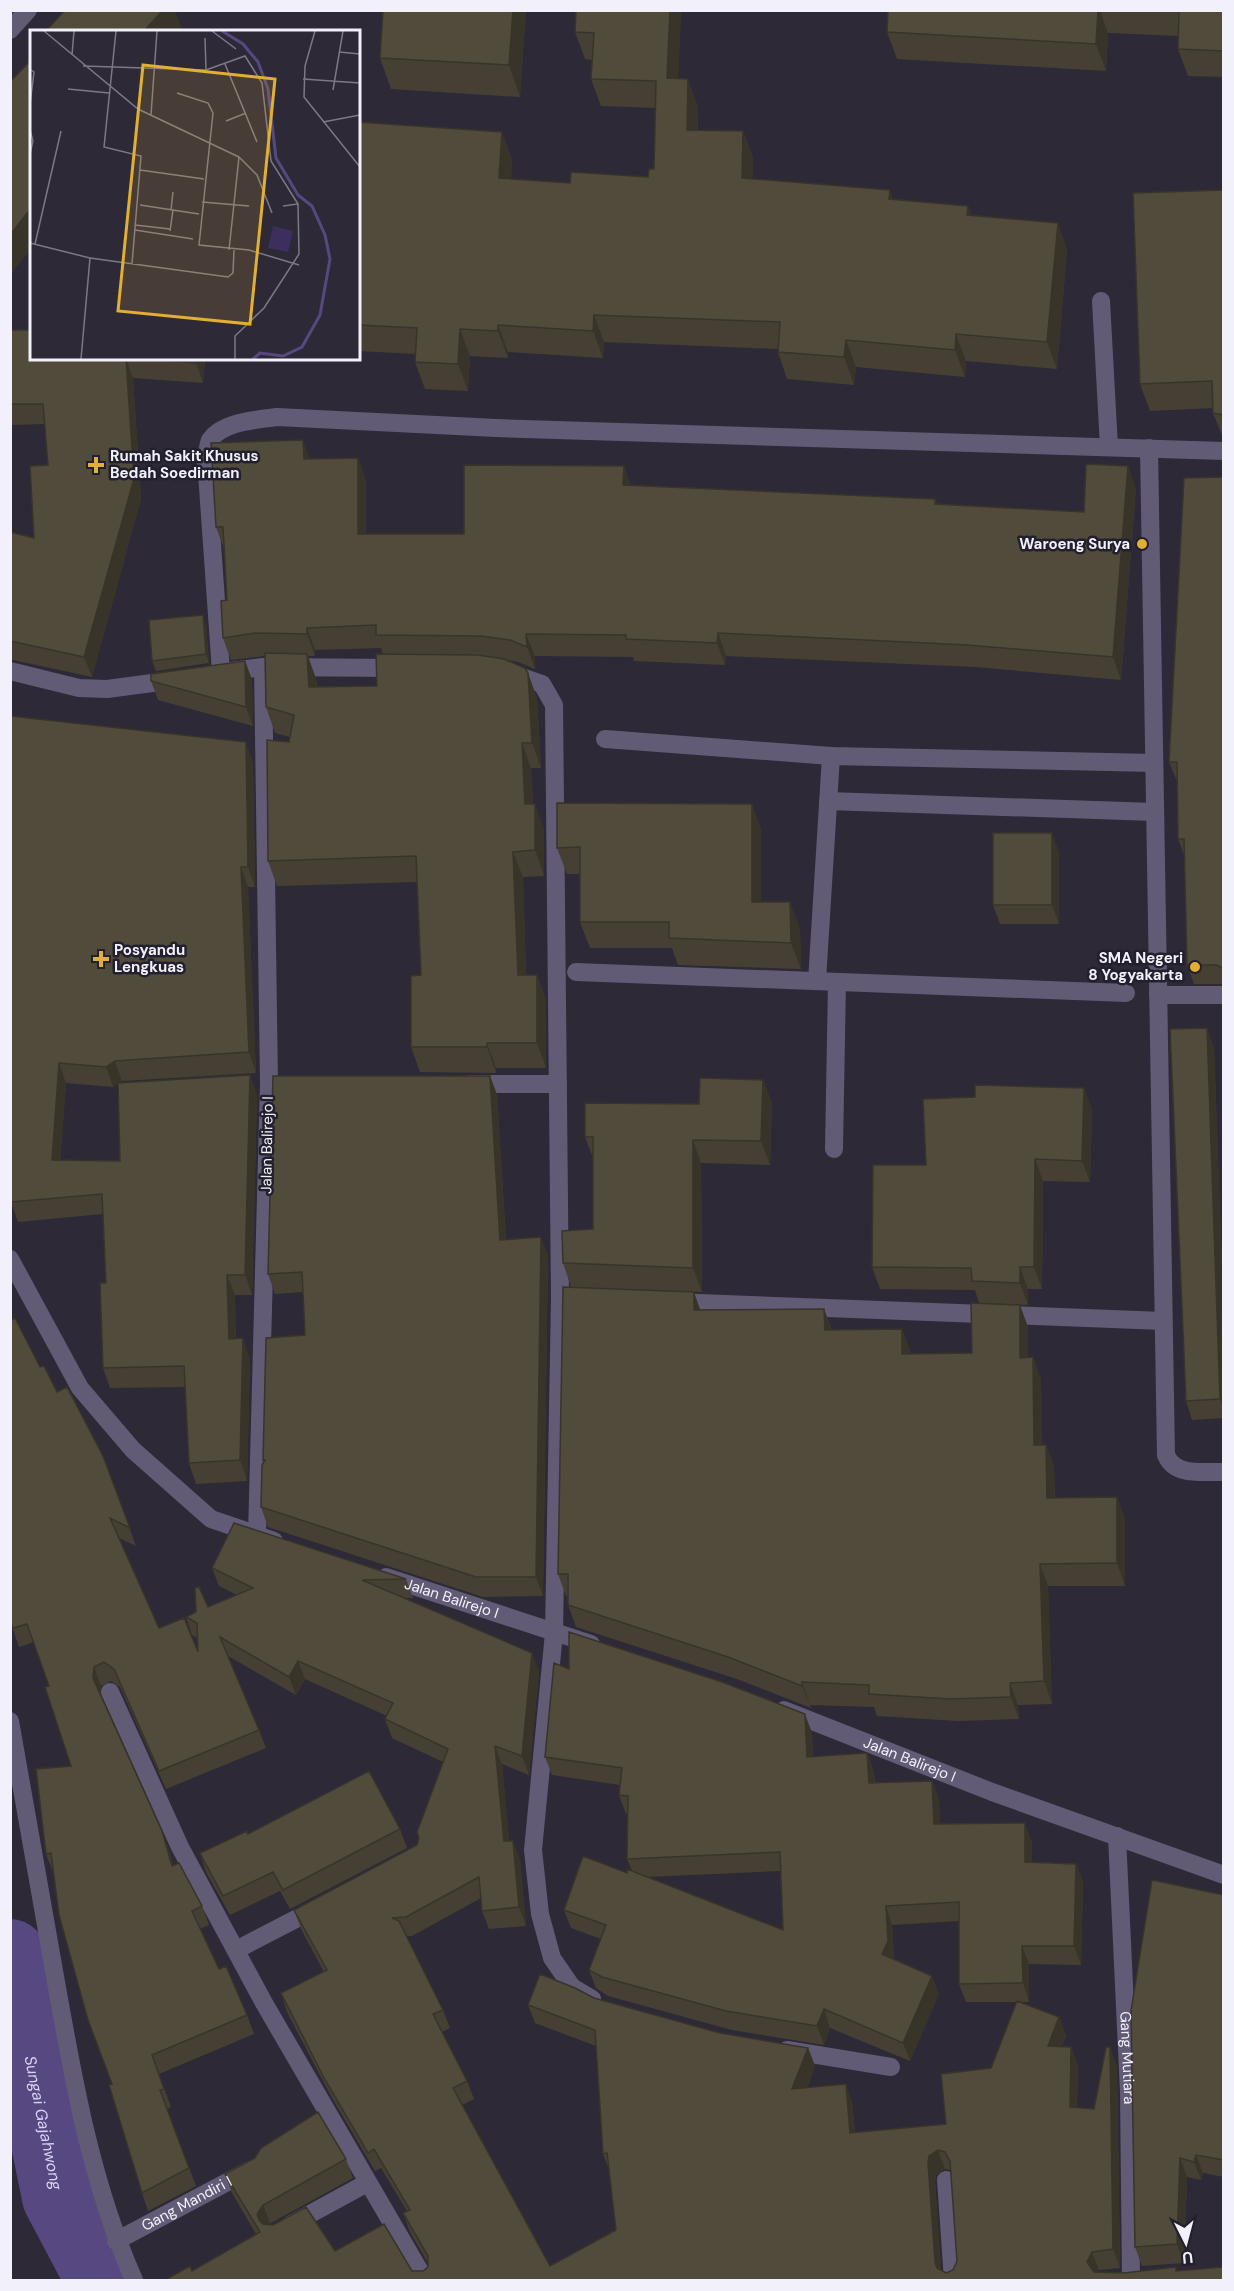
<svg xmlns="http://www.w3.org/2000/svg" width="1234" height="2291" viewBox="0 0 1234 2291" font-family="'DM Sans',sans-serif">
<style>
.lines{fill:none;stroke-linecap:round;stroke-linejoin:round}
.river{stroke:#584881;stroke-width:74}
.minor{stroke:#615b75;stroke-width:18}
.wall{fill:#464034;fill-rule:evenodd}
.shaded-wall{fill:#39342a}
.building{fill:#514b3c;stroke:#39342a;stroke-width:1.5;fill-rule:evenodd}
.poi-dot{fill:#e1af34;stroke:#23202d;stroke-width:2}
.labels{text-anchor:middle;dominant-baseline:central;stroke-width:5;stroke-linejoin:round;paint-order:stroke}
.poi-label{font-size:15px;font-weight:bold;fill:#f2f0fa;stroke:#23202d;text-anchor:start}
.street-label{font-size:15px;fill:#f2f0fa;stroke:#23202d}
.water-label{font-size:16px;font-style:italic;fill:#dad2f5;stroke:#23202d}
.inset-river{fill:none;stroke:#584881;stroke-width:3}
.inset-road{fill:none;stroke:#7c7985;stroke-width:1.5}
.view{fill:#e1af34;fill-opacity:0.15;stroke:#e1af34;stroke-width:3}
.inset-edge{fill:none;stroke:#f2f0fa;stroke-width:3}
</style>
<rect width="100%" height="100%" fill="#2d2937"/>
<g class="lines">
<path class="river" id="s1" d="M10 1956 59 2197 103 2280"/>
<g class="minor">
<path d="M10 30 28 10"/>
<path d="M1101 301 1109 447"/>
<path d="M1149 448 1166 1455C1175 1477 1203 1471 1224 1472"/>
<path d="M263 667 269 1083 257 1535 274 1541"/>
<path d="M10 671 79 688 107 689 175 680"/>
<path d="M221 672 206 459C207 453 208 445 210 440 223 421 257 420 277 417L496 428 1224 451"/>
<path d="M223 672 263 667 399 668"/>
<path d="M507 672 542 684 554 705 560 1298 554 1633 533 1850 540 1914 552 1958 572 1987 592 1999"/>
<path d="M605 739 831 756 1154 763"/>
<path d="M828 801 1154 812"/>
<path d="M576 972 1126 993"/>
<path d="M817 981 831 756"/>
<path d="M1158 995H1224"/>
<path d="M470 1084H558"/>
<path d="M834 1149 837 982"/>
<path d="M10 1259 80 1388 133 1450 211 1519 255 1534"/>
<path d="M673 1302 1163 1321"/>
<path id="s2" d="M386 1577 591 1644"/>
<path d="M110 1692 180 1847 264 2003 425 2280"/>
<path id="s3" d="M784 1710 992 1792 1224 1875"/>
<path d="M10 1721C26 1808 41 1895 56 1982 74 2084 92 2185 134 2280"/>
<path id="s4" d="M1117 1836 1129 2092 1131 2280"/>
<path d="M236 1950 317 1908"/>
<path d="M787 2050 891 2067"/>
<path d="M946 2180 953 2280"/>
<path d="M290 2225 367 2183"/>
<path id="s5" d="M116 2241 250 2170"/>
</g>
</g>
<path class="wall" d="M383 10H526L520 97 391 89 380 58Z
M576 10H681L678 78 698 106V130L743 131 753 158 752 179 893 200 972 215 1058 223 1067 250 1057 369 966 361 965 377 856 367 854 385 787 379 778 352V349L604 342 603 358 508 352V358L470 356 468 391 425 389 415 362V354L358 351V122L512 159 511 179 570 183 648 177 654 169 656 108 601 106 591 79 592 60 585 59 575 32Z
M888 10H1224V77L1188 76 1178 49V36L1108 33 1106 71 897 59 887 32Z
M1224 190V440L1213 413V408L1150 411 1140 384Z
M10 330 32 358H205L203 383 133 378 141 499 92 677 13 660 10 661V532L34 538 48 465 45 424 10 425Z
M358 458 366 481V534H464L631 486 935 499 937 504 1084 512 1136 488 1121 680 975 667 726 656 725 665 634 661 633 657 535 656V669L518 662 508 660 537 698 541 768H531L533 804 544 829V876L523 877 526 975H537L546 1000V1068H496V1073L420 1072 411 1047 421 975 417 882 277 886 268 861 290 737 275 733 266 707 265 656 231 660 223 638 227 600 224 549 216 527 310 459ZM381 648 383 654 377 686 317 687 316 679 308 656H315V650Z
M1224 477V984H1194L1187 965 1185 857 1178 839 1177 781 1169 762Z
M206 625 209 663 156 671 152 661Z
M245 661 252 680 253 726 158 700 151 681Z
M10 716 253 762 255 887H248L256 1073 122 1081 119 1083 257 1095 252 1295H235L236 1339 250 1359 247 1481 196 1484 189 1463 185 1387 110 1388 103 1368 106 1283 103 1214 18 1222 11 1202ZM66 1083 113 1087 118 1083 120 1161 60 1160Z
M752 804 761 830V902L800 928 801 969 678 965 672 948H590L580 922V874H567L557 848Z
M1059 852V924H1000L993 905Z
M1214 1047 1224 1320V1418L1192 1420 1186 1401Z
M490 1076 497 1095 506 1239 541 1237 548 1256 543 1596 483 1597 268 1527 261 1507 264 1463 263 1460 305 1335 303 1292 275 1294 268 1274Z
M763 1080 772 1104 770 1165 701 1163 702 1292 571 1287 563 1263 593 1229V1158L585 1137 699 1104Z
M1092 1109 1090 1182 1043 1181 1042 1289H1028V1305L979 1303 975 1290 880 1289 872 1267 926 1165Z
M824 1309 832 1330 902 1329 910 1351V1354L972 1353 1028 1327V1358L1033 1357 1041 1380 1042 1445H1046L1054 1467 1055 1498 1117 1497 1125 1519V1586H1048L1052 1704 1018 1705 1019 1719 958 1721 877 1716 874 1707 810 1705 811 1708 737 1679 576 1627 568 1605V1596H566L558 1574 700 1310Z
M40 1367 103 1456 136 1546 119 1538 159 1628 198 1652 197 1638 192 1635 186 1617 237 1595 219 1586 212 1568 406 1579 413 1598H404L532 1653 539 1672 529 1775 502 1764 509 1841 520 1859 526 1926 489 1929 482 1911 481 1898 412 1936H406L443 2010 450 2028 442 2032 467 2081 474 2099 462 2105 550 2266 616 2230 610 2172 603 2154 596 2046 535 2023 528 2005 594 1998 720 2033 808 2048 815 2066 807 2088 852 2102 855 2132 946 2124 991 2068 1017 2002H966L959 1984V1921L892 1925 894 1960 939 1994 910 2061 830 2028 824 2045 732 2030 608 1996 596 1988 589 1970 601 1939 571 1928 564 1910 632 1871 627 1859 628 1814H626L619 1795 620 1785 552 1775 545 1757 569 1669 812 1733 813 1757 867 1753 874 1772 875 1783 932 1781 939 1800 940 1824 1032 1842V1862L1076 1864 1083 1882 1081 1965 1029 1964V2002H1020L1059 2017 1066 2036 1062 2046 1078 2065 1077 2107 1094 2109 1117 2066 1120 2268 1099 2270 1098 2272 1124 2273 1178 2271 1224 2280 192 2271 256 2234 232 2193 225 2174 346 2159 353 2178 269 2224 335 2251 412 2271H423L428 2267V2263L410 2232 403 2213 407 2211 381 2168 375 2171 331 2096 287 2012 281 1993 324 1972 301 1929 294 1910 417 1845 443 1762 392 1738 385 1719 387 1716 305 1679 296 1695 228 1656 259 1730 266 1748 166 1789 120 1687 111 1681 101 1686 100 1694 162 1831 173 1866 202 1906 209 1925 200 1929 219 1969 247 2015 254 2034 159 2074 171 2107 167 2109 196 2186 148 2211 142 2193 53 1872 46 1854 71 1766 49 1686 34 1642 19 1647 10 1621ZM780 1871 783 1930 648 1877ZM945 2169 951 2170 957 2261 953 2270 946 2273 941 2270 935 2181 936 2175Z
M400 1829 407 1848 290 1909 280 1891 230 1915 206 1872 200 1853 248 1834Z
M1224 1895V2177L1203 2173 1201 2180 1187 2177 1184 2263 1142 2266 1135 2247Z"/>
<path class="shaded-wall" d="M163 10H175L182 29 179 32H143Z
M513 10H526L520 97 509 65Z
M670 10H681L677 105 667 78Z
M1098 10H1100L1108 33 1106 71 1096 44Z
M688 79 698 106 697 157 687 130Z
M743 131 753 158 752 205 742 178Z
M502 132 512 159 509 206 499 178Z
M890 190 900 218 889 199Z
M968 206 978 233 967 215Z
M32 207V248L10 275V235Z
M1058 223 1067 250 1057 369 1047 342Z
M594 315 604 342 603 358 593 331Z
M498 325 508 352V358L498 331Z
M460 329 470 356 468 391 458 364Z
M956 334 966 361 965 377 955 350Z
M846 340 856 367 854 385 844 357Z
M126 358 133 378 141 499 92 677 84 657Z
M196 358H205L203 383 196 363Z
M303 440 311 462 304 459Z
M358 458 366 481V556L358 534Z
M624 466 632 488 623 485Z
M1128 466 1136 488 1121 680 1113 657Z
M203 615 206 625 209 663 206 654Z
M307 628 315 650V656L307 634Z
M718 633 726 656 725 665 717 643Z
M526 634 535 656V669L527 647Z
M307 654 316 679 318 712 309 687Z
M245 661 252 680 253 726 246 707Z
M528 673 537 698 541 768 532 743Z
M246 742 253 762 255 887 248 867Z
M522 743 531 768 534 829 525 804Z
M535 804 544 829V876L535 850Z
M752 804 761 830V928L752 902Z
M1052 833 1059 852V924L1052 905Z
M513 852 523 877 527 1000 518 975Z
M241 867 248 887 256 1073 249 1052Z
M790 902 800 928 801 969 791 943Z
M537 975 546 1000V1068L537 1043Z
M1207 1028 1214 1047 1224 1320V1409L1220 1399Z
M487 1043 496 1068V1073L487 1047Z
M115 1061 122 1081 113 1087 106 1067Z
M59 1063 66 1083 59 1180 52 1160Z
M250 1075 257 1095 252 1295 245 1275Z
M490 1076 497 1095 507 1259 500 1240Z
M763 1080 772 1104 770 1165 761 1141Z
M1084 1088 1092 1109 1090 1182 1082 1161Z
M693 1140 701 1163 702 1292 693 1268Z
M1035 1159 1043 1181 1042 1289 1034 1267Z
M541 1237 548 1256 543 1596 536 1577Z
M1020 1267 1028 1289V1305L1020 1283Z
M227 1275 235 1295 236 1360 229 1339Z
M694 1292 702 1315 694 1310Z
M1020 1305 1028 1327V1380L1020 1358Z
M824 1309 832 1331 825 1330Z
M902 1329 910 1351V1376L902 1354Z
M243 1338 250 1359 247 1481 240 1460Z
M1033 1357 1041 1380 1043 1468 1034 1445Z
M1046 1445 1054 1467 1055 1520 1047 1498Z
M1117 1497 1125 1519V1586L1117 1563Z
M1040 1564 1048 1586 1052 1704 1044 1681Z
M532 1653 539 1672 529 1775 522 1756Z
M298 1661 305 1679 296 1695 289 1677Z
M94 1667 101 1686 100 1697 93 1678Z
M802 1682 810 1705 811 1708 802 1686Z
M1010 1683 1018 1705 1019 1719 1011 1697Z
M805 1714 812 1733 814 1776 807 1757Z
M495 1746 502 1764 511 1860 504 1841Z
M867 1753 874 1772 876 1802 869 1783Z
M932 1781 939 1800 941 1843 934 1824Z
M1025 1823 1032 1842V1881L1025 1862Z
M162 1831 169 1849 179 1885 172 1866Z
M513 1841 520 1859 526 1926 519 1907Z
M1076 1864 1083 1882 1081 1965 1074 1946Z
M886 1906 892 1925 894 1959 882 1954Z
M1022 1946 1029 1964V2002L1023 1983Z
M932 1976 939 1994 910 2061 903 2043Z
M824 2009 830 2028 824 2045 817 2026Z
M1059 2017 1066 2036 1055 2065 1048 2046Z
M1071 2047 1078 2065 1076 2125 1070 2107Z
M1110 2047 1117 2066 1120 2268 1113 2249Z
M808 2048 815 2066 799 2108 792 2089Z
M846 2084 852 2102 857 2151 850 2133Z
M938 2150 945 2169 936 2175 935 2181 942 2280 935 2262 928 2162 929 2156Z
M1196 2155 1203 2173 1201 2180 1194 2162Z
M1180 2158 1187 2177 1184 2263 1177 2244Z
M263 2205 270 2223 264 2232 259 2220 257 2214Z
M1092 2252 1099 2270 1094 2280 1087 2262Z"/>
<path class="building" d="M65 10H163L143 32H45Z
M383 10H513L509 65 380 58Z
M576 10H670L667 78 688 79 687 130 743 131 742 178 890 190 889 199 968 206 967 215 1058 223 1047 342 956 334 955 350 846 340 844 357 778 352 780 322 594 315 593 331 498 325V331L460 329 458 364 415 362 417 328 358 325V122L502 132 499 178 570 183 571 172 648 177 649 169H654L656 81 591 79 594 33 575 32Z
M888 10H1098L1096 44 887 32Z
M1179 10H1224V51L1178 49Z
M32 59V207L10 235V82Z
M1224 190V415L1213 413 1212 381 1140 384 1133 193Z
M10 330H32V358H126L134 479 84 657 10 641V532L34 538 30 466 48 465 43 404H10Z
M142 358H196V363Z
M303 440 304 459 358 458V534H464V465L624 466 623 485 935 499V504L1084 512 1086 464 1128 466 1113 657 967 645 718 633 717 643 626 639V635L526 634 527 647 510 640 481 636 376 635V625L307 628V634L255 633 223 638 221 601 227 600 223 527H216L211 443Z
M1224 477V969L1217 965H1187L1184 839H1178L1177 762H1169L1184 478Z
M203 615 206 654 152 661 149 620Z
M265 653 307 654 309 687 377 686 376 654 478 655 504 659 525 668 528 673 532 743H522L525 804H535V850L513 852 518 975H537V1043H487V1047H411V976L421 975 416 856 268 861 267 740 289 742 294 715 266 707Z
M245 661 246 707 151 681V674Z
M10 716 246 742 248 867H241L249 1052 115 1061 106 1067 59 1063 52 1160 120 1161 118 1083 250 1075 245 1275H227L229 1339 243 1338 240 1460 189 1463 184 1366 103 1368 100 1283H106L102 1194 11 1202Z
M557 803 752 804V902H790L791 943 669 938V922H580V847L557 848Z
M993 833H1052V905H993Z
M1207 1028 1220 1399 1186 1401 1170 1029Z
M273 1076H490L500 1240 541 1237 536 1577H476L261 1507 262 1465 265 1460H263L266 1338 305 1335 302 1272 268 1274Z
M700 1078 763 1080 761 1141 693 1140V1268L563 1263 562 1231 593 1229V1137H585V1103L699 1104Z
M975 1085 1084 1088 1082 1161 1035 1159 1034 1267H1020V1283L972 1281 971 1268 872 1267 873 1165H926L923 1099 975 1097Z
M563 1287 694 1292V1310L824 1309 825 1330 902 1329V1354L972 1353 971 1303 1020 1305V1358L1033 1357 1034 1445H1046L1047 1498 1117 1497V1563L1040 1564 1044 1681 1010 1683 1011 1697 950 1699 869 1694V1685L802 1682V1686L728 1657 568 1605V1574H558Z
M15 1318 40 1367 44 1366 57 1392 67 1387 103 1456 130 1528 110 1518 159 1628 184 1618 198 1652 197 1623 186 1617 196 1612 195 1588 199 1587 208 1607 253 1588 212 1568 234 1523 406 1579 362 1580 532 1653 522 1756 495 1746 504 1841H513L519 1907 482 1911 479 1877 406 1917 392 1918 399 1921 443 2010 433 2014 467 2081 453 2088 550 2266 616 2230 607 2153 603 2154 595 2030 528 2005 540 1974 575 1988 594 1998 720 2033 808 2048 792 2089 846 2084 850 2133 946 2124 941 2074 991 2068 1017 2001 1059 2017 1048 2046 1071 2047 1070 2107 1094 2109 1106 2047H1110L1113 2249 1092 2252 1087 2262 1094 2272 1124 2273 1176 2267V2271L1224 2267V2280H165L190 2266 192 2271 260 2232 225 2174 255 2158 261 2148 318 2112 346 2159 263 2205 257 2214 259 2220 263 2224 273 2225 306 2207 335 2251 384 2224 412 2271H423L428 2267V2256L403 2213 410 2210 374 2149 368 2153 324 2078 281 1993 327 1970 294 1910 417 1845 419 1838 417 1832 448 1749 385 1719 393 1703 298 1661 289 1677 220 1637 259 1730 159 1771 114 1669 104 1662 94 1667 93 1678 162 1831 172 1866 179 1863 202 1906 192 1911 219 1969 226 1966 247 2015 152 2055 164 2089 160 2090 189 2168 142 2193 109 2085 112 2084 88 2020 59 1915 51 1853 46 1854 36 1769 71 1766 45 1687 49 1686 27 1624 13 1628 10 1621V1319L11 1320ZM938 2150 945 2152 950 2161 957 2261 953 2270 946 2273 937 2268 935 2262 928 2162 929 2156Z
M569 1632 722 1682 805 1714 807 1757 867 1753 869 1783 932 1781 934 1824 1025 1823V1862L1076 1864 1074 1946H1022L1023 1983 959 1984V1902L886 1906 888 1941 882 1954 932 1976 903 2043 824 2009 817 2026 726 2011 602 1977 589 1970 606 1925 564 1910 583 1856 627 1873V1869L783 1930 780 1852 627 1859 628 1796 619 1795 622 1768 545 1757 554 1663 569 1669Z
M369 1771 400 1829 283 1890 273 1872 223 1896 200 1853 247 1831 248 1834Z
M1152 1880 1224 1895V2160L1196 2155 1194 2162 1180 2158 1177 2244 1135 2247 1131 2011Z"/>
<g class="poi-dot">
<path d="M93 456h6v6h6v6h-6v6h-6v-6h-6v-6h6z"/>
<circle cx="1142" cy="544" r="6"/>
<path d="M98 950h6v6h6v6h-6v6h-6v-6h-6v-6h6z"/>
<circle cx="1195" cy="967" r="6"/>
</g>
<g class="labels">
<g class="poi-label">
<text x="110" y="456">Rumah Sakit Khusus<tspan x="110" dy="17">Bedah Soedirman</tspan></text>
<text x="1130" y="544" text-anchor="end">Waroeng Surya</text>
<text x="114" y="950">Posyandu<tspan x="114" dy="17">Lengkuas</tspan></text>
<text x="1183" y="958" text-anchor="end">SMA Negeri<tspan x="1183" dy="17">8 Yogyakarta</tspan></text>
</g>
<g class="street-label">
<text transform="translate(267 1145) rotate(-89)">Jalan Balirejo I</text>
<text stroke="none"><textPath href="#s2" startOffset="69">Jalan Balirejo I</textPath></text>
<text stroke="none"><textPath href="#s3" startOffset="135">Jalan Balirejo I</textPath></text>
<text stroke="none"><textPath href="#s4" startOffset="222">Gang Mutiara</textPath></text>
<text stroke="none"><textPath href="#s5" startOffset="80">Gang Mandiri I</textPath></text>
</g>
<g class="water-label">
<text stroke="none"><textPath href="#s1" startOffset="170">Sungai Gajahwong</textPath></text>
</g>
</g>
<g transform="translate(30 30)">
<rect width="330" height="330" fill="#2d2937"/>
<path d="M243 196 263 201 258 222 238 218Z" fill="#3c2f5d"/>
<path class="inset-river" d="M192 1 213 14 228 32 238 59 246 128 268 165 282 176 295 205 300 229 290 285 272 317 253 326 230 323 223 329"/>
<path class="inset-road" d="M14 1 108 79 209 127 199 220M86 1 74 117 111 126 102 234M182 1 206 19M285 1 275 36 274 67 330 137M175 8 176 40M309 22 330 24M42 25 44 1M195 34 227 112M53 36 176 40 215 26 232 53 241 131 268 174 253 176M273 49 330 53M38 59 79 63M303 60 313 1M147 63 178 73 183 83 169 215 219 220 269 235M0 74 4 42 1 40M121 85 127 1M196 91 216 83M293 92 330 85M0 100 3 111 0 124M209 127 227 145 242 183M110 140 174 149M172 172 219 176M110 175 169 184M141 180 143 162M105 195 140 199M105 200 163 209M140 201 143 180M0 213 60 228 51 329M5 214 31 101M60 228 198 247 203 243 204 220M205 329V306L234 278 269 224 268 174"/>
<path class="view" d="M113 35 245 49 220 294 88 281Z"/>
<rect width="330" height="330" class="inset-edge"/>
</g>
<rect width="1234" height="2291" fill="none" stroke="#f2f0fa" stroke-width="24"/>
<g transform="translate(1186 2243) rotate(174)" stroke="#23202d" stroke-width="4.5" paint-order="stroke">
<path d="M0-4.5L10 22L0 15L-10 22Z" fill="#f2f0fa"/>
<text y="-9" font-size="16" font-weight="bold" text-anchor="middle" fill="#f2f0fa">U</text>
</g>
</svg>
